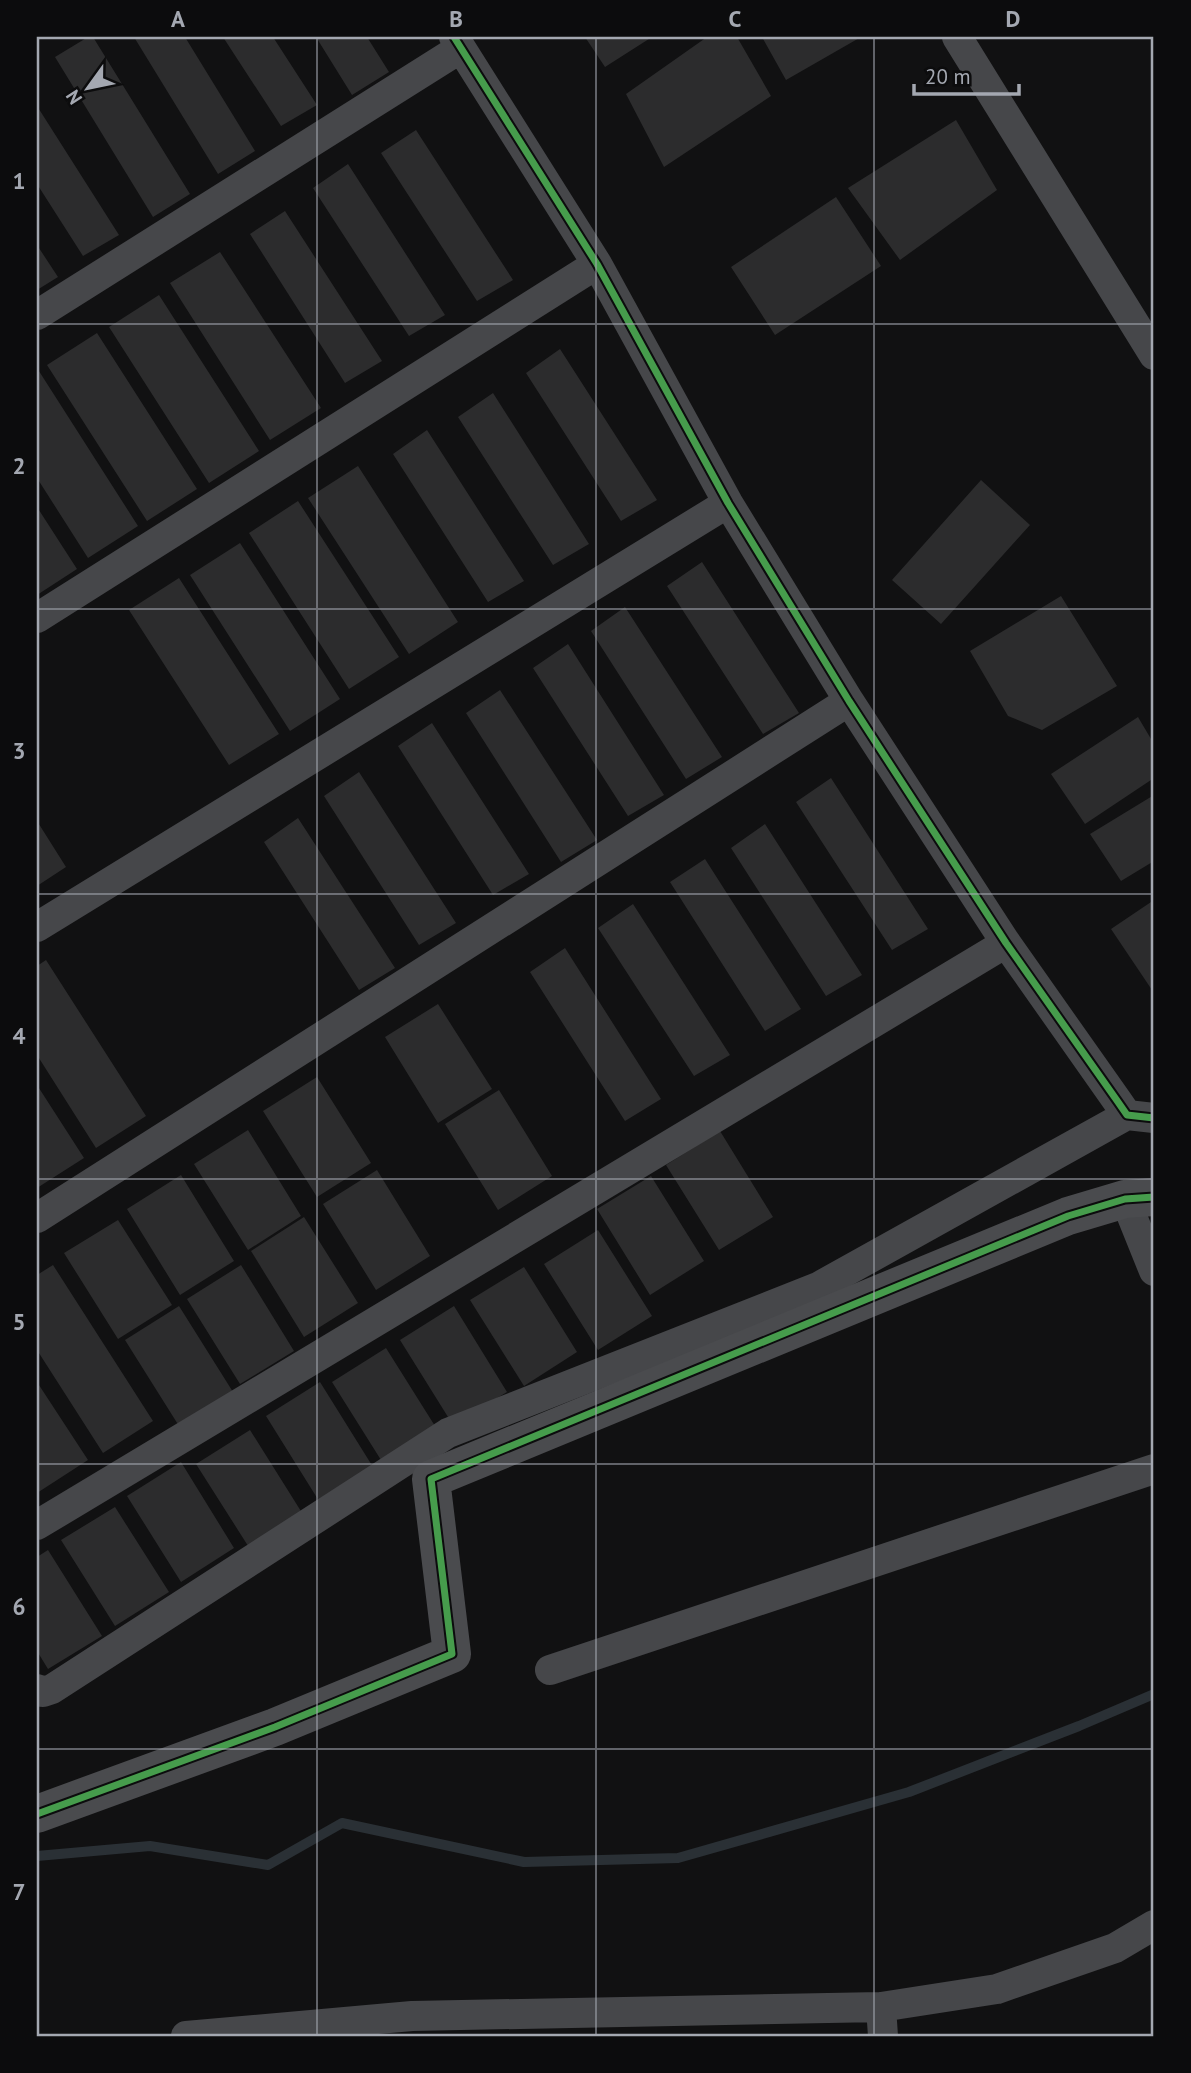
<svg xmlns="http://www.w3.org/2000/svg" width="1191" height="2073" viewBox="0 0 1191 2073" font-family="'PT Sans',sans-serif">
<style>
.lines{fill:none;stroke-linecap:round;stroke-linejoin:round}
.stream{stroke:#2a3035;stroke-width:10}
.building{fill:#2c2c2d}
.street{stroke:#46474a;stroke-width:30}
.secondary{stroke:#4a4b4e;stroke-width:38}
.cycleway-casing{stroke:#0c0c0d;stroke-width:11}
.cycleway{stroke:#469c4c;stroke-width:7}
.grid{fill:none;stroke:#a4a8b1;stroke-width:2;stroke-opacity:0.55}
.neatline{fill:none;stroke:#a4a8b1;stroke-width:2.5}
.grid-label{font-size:23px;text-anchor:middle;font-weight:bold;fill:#a4a8b1}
</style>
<rect width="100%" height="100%" fill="#111112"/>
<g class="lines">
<path class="stream" d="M37 1856 150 1846 268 1865 342 1823 524 1862 678 1858 909 1792 1079 1726 1154 1694"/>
</g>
<path class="building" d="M88 37H93L190 194 153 217 55 57Z
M134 37H185L255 151 218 174Z
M223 37H273L317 105 281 126Z
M316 37H367L389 72 352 95Z
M585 37H652L605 67Z
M707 37H737L771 96 664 167 626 94Z
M762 37H861L786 80Z
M37 106 119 235 83 256 37 184Z
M956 120 997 190 900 260 848 188Z
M416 130 513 280 477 301 381 153Z
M348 164 445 315 409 336 313 188Z
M836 197 881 266 775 335 731 267Z
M285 211 382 361 345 383 250 234Z
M37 245 58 277 37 290Z
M220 252 321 408 270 440 170 283Z
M159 295 259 451 209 483 109 327Z
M97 333 197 489 147 521 47 365Z
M560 349 657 500 621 521 526 373Z
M37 368 138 526 88 558 37 478Z
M493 393 589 544 553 565 458 417Z
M427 430 524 581 488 602 393 454Z
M358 466 458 622 409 654 308 498Z
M981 480 1030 525 941 624 892 580Z
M298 501 399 657 349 689 249 533Z
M37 507 77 569 37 595Z
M240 543 340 699 290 731 190 575Z
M702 562 799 713 763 734 667 586Z
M179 578 279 734 229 765 129 610Z
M1061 596 1117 686 1042 730 1008 716 970 651Z
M625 607 722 757 686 779 591 631Z
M568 644 664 795 628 816 533 668Z
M500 690 597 840 561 862 466 713Z
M1138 717 1154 744V778L1085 824 1051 774Z
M432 723 529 874 493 895 398 746Z
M359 772 456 923 419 945 324 796Z
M831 778 928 929 892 950 796 802Z
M1154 795V861L1121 881 1090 834Z
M298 818 395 968 359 990 264 842Z
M37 821 66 867 37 886Z
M765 824 862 975 826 996 731 848Z
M705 859 801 1009 765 1031 670 882Z
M1154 900V993L1111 929Z
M633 904 730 1055 694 1076 598 928Z
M565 948 661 1099 625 1121 530 972Z
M46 960 146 1116 96 1148 37 1055V966Z
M438 1004 492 1089 438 1123 385 1037Z
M317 1077 371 1163 317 1197 263 1111Z
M37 1085 84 1158 37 1188Z
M499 1090 552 1176 498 1210 445 1124Z
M248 1130 301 1216 248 1250 194 1164Z
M720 1131 773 1217 719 1250 666 1165Z
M377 1170 430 1256 376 1290 323 1204Z
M181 1175 234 1261 180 1295 127 1209Z
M651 1176 704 1261 650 1295 597 1209Z
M304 1217 358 1303 304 1337 251 1251Z
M118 1220 172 1305 118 1339 64 1253Z
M598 1230 652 1316 598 1350 544 1264Z
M53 1265 153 1421 103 1453 37 1350V1275Z
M241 1265 294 1351 240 1384 187 1299Z
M524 1267 577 1352 524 1386 470 1300Z
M179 1306 233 1392 179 1426 125 1340Z
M454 1306 507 1392 453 1425 400 1340Z
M386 1348 440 1434 386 1468 332 1382Z
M37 1382 88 1460 37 1493Z
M320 1382 373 1467 319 1501 266 1416Z
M250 1430 304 1516 250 1549 196 1464Z
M181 1462 234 1548 181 1582 127 1496Z
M115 1507 169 1592 115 1626 61 1540Z
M48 1550 102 1636 48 1669 37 1651V1557Z"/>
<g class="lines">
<path class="street" d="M454 37 597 264 728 503 849 701 1006 943 1118 1102 1127 1115 1154 1118
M957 37 1154 355
M37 315 461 48
M37 618 597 264
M37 927 728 503
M1125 1199 1154 1271
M37 1218 849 701
M37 1525 1006 943
M550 1670 1154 1469
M37 1689 43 1692 52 1689 448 1433 818 1287 1127 1115
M881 2007 883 2036
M186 2036 412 2016 881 2007 997 1989 1115 1948 1154 1925"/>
<path class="secondary" d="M37 1814 275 1727 452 1654 431 1479 1068 1216 1125 1199 1154 1197"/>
<g class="cycleway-casing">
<path id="cycleway" d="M454 37 597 264 728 503 849 701 1006 943 1118 1102 1127 1115 1154 1118
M37 1814 275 1727 452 1654 431 1479 1068 1216 1125 1199 1154 1197"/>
</g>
<use href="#cycleway" class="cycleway"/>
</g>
<path class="grid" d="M317 37V2036M596 37V2036M874 37V2036M37 324H1154M37 609H1154M37 894H1154M37 1179H1154M37 1464H1154M37 1749H1154"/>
<rect width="1191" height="2073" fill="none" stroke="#0c0c0d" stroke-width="77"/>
<g transform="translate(88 88) rotate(237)" stroke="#0c0c0d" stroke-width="5" paint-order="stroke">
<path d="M0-5L12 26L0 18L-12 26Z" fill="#a4a8b1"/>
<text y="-10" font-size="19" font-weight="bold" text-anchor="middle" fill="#a4a8b1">N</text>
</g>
<path d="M914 84v10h105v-10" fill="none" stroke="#a4a8b1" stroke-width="3.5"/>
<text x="925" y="84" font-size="21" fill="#a4a8b1" stroke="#0c0c0d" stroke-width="5" paint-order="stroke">20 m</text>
<rect x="38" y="38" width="1114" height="1997" class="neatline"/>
<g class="grid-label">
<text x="178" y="27">A</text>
<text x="456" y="27">B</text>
<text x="735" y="27">C</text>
<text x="1013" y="27">D</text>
<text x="19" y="189">1</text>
<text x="19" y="474">2</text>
<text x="19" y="759">3</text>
<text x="19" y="1044">4</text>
<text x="19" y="1330">5</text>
<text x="19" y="1615">6</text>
<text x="19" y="1900">7</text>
</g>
</svg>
